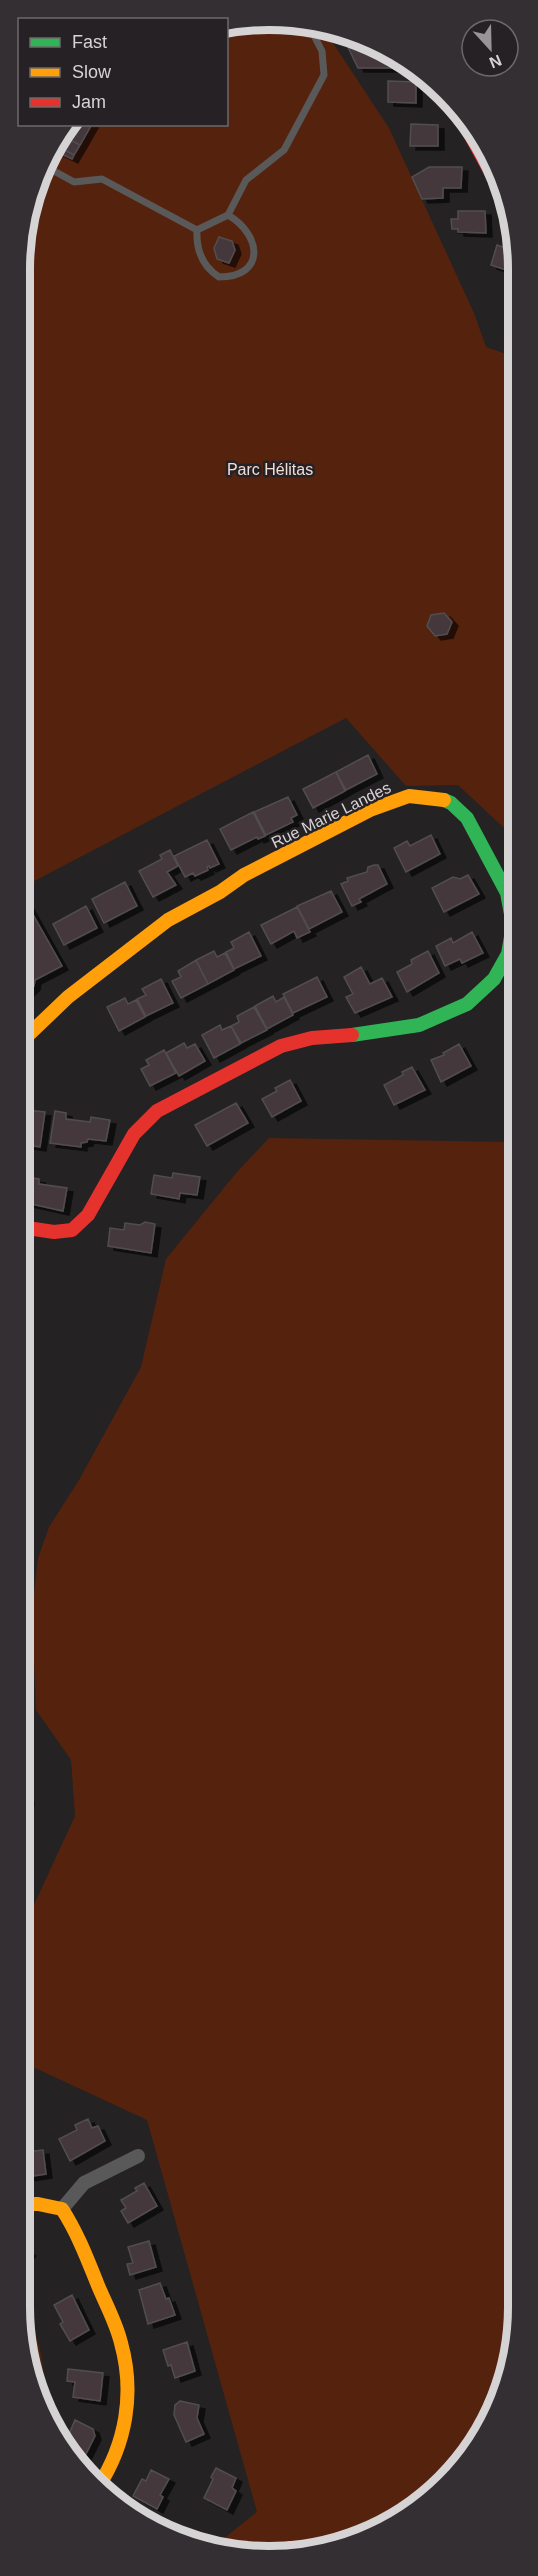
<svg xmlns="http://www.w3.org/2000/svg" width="538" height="2576" viewBox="0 0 538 2576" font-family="Helvetica,sans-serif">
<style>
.green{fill:#55220e}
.building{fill:#45383c;stroke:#514e4f;stroke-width:1.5;filter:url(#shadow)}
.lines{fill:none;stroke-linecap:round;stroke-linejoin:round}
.lane{stroke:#5a595a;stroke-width:7}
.street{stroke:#5a595a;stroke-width:14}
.fast{stroke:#30b455;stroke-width:14}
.slow{stroke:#ff9f0a;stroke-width:14}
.jam{stroke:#e5322d;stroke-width:14}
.labels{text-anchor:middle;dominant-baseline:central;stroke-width:5;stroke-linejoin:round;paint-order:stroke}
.park-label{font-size:16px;fill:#f2ddd5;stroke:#252124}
.street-label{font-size:16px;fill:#d6d3d5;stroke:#252124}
.rim{fill:none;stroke:#d6d3d5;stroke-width:8}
</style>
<defs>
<filter id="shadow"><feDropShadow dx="6" dy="4" stdDeviation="0" flood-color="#0009"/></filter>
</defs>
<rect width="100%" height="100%" fill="#242223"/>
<path class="green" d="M301 22 328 30 333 43 389 128 474 313 486 347 518 358V841L458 785 406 786 346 718 21 888 22 237 53 145 70 125 226 124 227 27Z
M517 1133 516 2339 485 2431 433 2495 349 2543 253 2556 213 2547 257 2512 147 2120 20 2061V1935L75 1816 71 1760 36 1710 32 1610 38 1558 49 1527 79 1480 141 1367 166 1259 236 1173 269 1138 512 1142Z
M20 2302C43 2347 45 2359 43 2409L38 2402Z"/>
<path class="building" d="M344 39H359L379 45 393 55V68H358Z
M388 81 416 82V103L388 102Z
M70 124H92L80 145 61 135Z
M411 124 438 125V146H410Z
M61 135 80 145 74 155 54 144Z
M54 144 74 155 72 159 51 149Z
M429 167H462L461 188H443V198L422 199 412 177Z
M458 211H485L486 233 458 232V229H452L451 219H458Z
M219 237 232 241 235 250 229 263 217 259 214 248Z
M497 245 518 252V274L491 265Z
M444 613 452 622 447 634 435 636 427 626 431 615Z
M368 755 377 774 346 790 336 772Z
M336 772 345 791 313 808 303 789Z
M288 797 297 815 291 818 293 822 266 835 254 812Z
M253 812 265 836 258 839 257 837 231 850 220 829Z
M431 835 440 854 406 872 394 848 407 841 410 846Z
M207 840 219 864 210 868 209 866 207 867 208 870 195 876 193 873 185 877 174 856Z
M170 850 178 866 167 872 176 885 153 897 139 871 162 859 160 855Z
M374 865H378L387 884 359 899 361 902 352 906 341 884 348 881 347 878 367 872 368 867Z
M468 875 479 894 444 912 432 888 453 877 460 879Z
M125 882 137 906 104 923 92 899Z
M331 891 342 912 309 929 297 906Z
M26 902 62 966 35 980 34 986 21 998V904Z
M86 906 97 928 64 945 53 924Z
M297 907 310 932 297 938 294 931 271 944 261 925Z
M249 932 261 956 234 969 226 952 234 948 231 942Z
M472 932 483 953 462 963 460 959 445 966 436 946 451 938 453 943Z
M214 951 217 957 225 953 234 970 208 984 196 960Z
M428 951 439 973 407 992 397 972 412 964 411 960Z
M196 960 208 984 181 998 172 981 181 977 178 971Z
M361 967 370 984 382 978 392 997 355 1013 346 997 353 994 344 977Z
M317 977 327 997 293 1013 283 994Z
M161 979 173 1003 146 1016 137 999 146 995 142 989Z
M517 995V1020L508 1000Z
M273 996 276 1002 284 997 293 1015 267 1029 255 1006Z
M125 998 128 1004 136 1000 145 1017 119 1031 107 1007Z
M254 1007 267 1030 241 1043 231 1026 239 1022 237 1016Z
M220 1025 222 1030 231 1026 240 1044 214 1058 202 1035Z
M184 1043 187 1048 195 1044 205 1061 179 1076 166 1053Z
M459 1044 471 1066 441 1082 431 1060 444 1055 443 1053Z
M164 1050 176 1073 150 1086 141 1069 149 1065 146 1060Z
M412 1067 425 1090 394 1105 384 1085 403 1075 402 1072Z
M290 1080 301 1101 272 1117 262 1099 277 1091 275 1088Z
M236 1103 248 1123 207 1146 195 1125Z
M26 1110 45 1112 40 1147 27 1145V1140H21V1112L25 1113Z
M55 1111 66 1113V1119L90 1122 91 1117 110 1120 106 1141 88 1139 87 1142 81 1143V1147L50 1143Z
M173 1173 200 1177 197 1195 180 1193 179 1199 151 1194 154 1175 172 1178Z
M25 1177 39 1179V1184L67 1188 63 1211 22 1202Z
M145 1222 155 1224 151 1253 108 1246 110 1228 124 1230 125 1223 140 1225Z
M20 1798H28L26 1821H22Z
M88 2119 92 2128 98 2126 105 2141 70 2161 59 2139 77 2130 75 2125Z
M22 2149 26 2152 43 2150 46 2174 20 2178V2150Z
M144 2183 157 2206 128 2223 121 2211 126 2208 121 2200 137 2191 135 2188Z
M20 2237H27V2250L30 2252 24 2260H20Z
M149 2241 156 2267 130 2275 127 2264 133 2263 128 2247Z
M160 2283 166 2299 169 2298 175 2315 148 2324 139 2290Z
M72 2295 89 2330 70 2341 60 2324 63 2322 54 2305Z
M187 2342 195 2371 175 2378 171 2365 168 2366 163 2350Z
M68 2369 103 2373 100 2401 73 2397 75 2382 67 2381Z
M180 2401 199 2405 197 2418 204 2434 186 2442 174 2415 175 2405Z
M75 2420 93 2429 95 2436 83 2460 74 2455 69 2449 72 2442 69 2441V2434Z
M216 2468 236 2478 232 2488 236 2491 227 2510 204 2498 213 2479 211 2477Z
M151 2470 169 2479 160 2495 163 2497 157 2509 133 2496 142 2479 146 2481Z"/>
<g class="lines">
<path class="lane" d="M45 166 74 182 102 179 197 230 228 215 246 180 284 150 324 75 322 51 308 24
M197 230C196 250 202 266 219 277 266 277 262 235 228 215"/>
<path class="street" d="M62 2209 84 2183 138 2156"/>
<path class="fast" d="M352 1035 419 1025 467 1004 494 979 508 954 513 925 507 893 467 818 451 803 444 800"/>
<path class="slow" d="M21 1042 68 997 168 920 220 892 244 875 370 810 409 796 444 800
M20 2204H38L62 2209C77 2232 87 2258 97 2283 105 2303 116 2322 121 2343 135 2393 126 2444 98 2487"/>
<path class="jam" d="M453 103 502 193
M21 1227 54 1232 72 1230 88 1215 134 1134 157 1111 281 1046 312 1038 352 1035"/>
</g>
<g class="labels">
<g class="park-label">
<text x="270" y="469">Parc Hélitas</text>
</g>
<g class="street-label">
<text transform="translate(331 815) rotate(-26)">Rue Marie Landes</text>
</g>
</g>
<path d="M0 0H538V2576H0ZM269 30H269A239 239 0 0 1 508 269V2307A239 239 0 0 1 269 2546H269A239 239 0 0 1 30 2307V269A239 239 0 0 1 269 30Z" fill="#332f32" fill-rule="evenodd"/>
<path class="rim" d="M269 30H269A239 239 0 0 1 508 269V2307A239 239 0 0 1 269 2546H269A239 239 0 0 1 30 2307V269A239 239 0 0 1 269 30Z"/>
<rect x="18" y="18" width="210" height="108" fill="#252124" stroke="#6c686b" stroke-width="1.5"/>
<rect x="30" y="38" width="30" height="9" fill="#30b455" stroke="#6c686b" stroke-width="1.5"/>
<text x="72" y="48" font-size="18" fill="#d6d3d5">Fast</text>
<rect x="30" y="68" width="30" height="9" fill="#ff9f0a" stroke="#6c686b" stroke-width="1.5"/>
<text x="72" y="78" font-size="18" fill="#d6d3d5">Slow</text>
<rect x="30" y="98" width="30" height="9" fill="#e5322d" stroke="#6c686b" stroke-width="1.5"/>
<text x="72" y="108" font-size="18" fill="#d6d3d5">Jam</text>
<g transform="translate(490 48) rotate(158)"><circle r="28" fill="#252124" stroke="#6c686b" stroke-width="1.5"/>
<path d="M0-4.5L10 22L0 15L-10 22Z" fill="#989597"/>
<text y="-9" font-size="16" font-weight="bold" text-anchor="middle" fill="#d6d3d5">N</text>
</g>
</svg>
